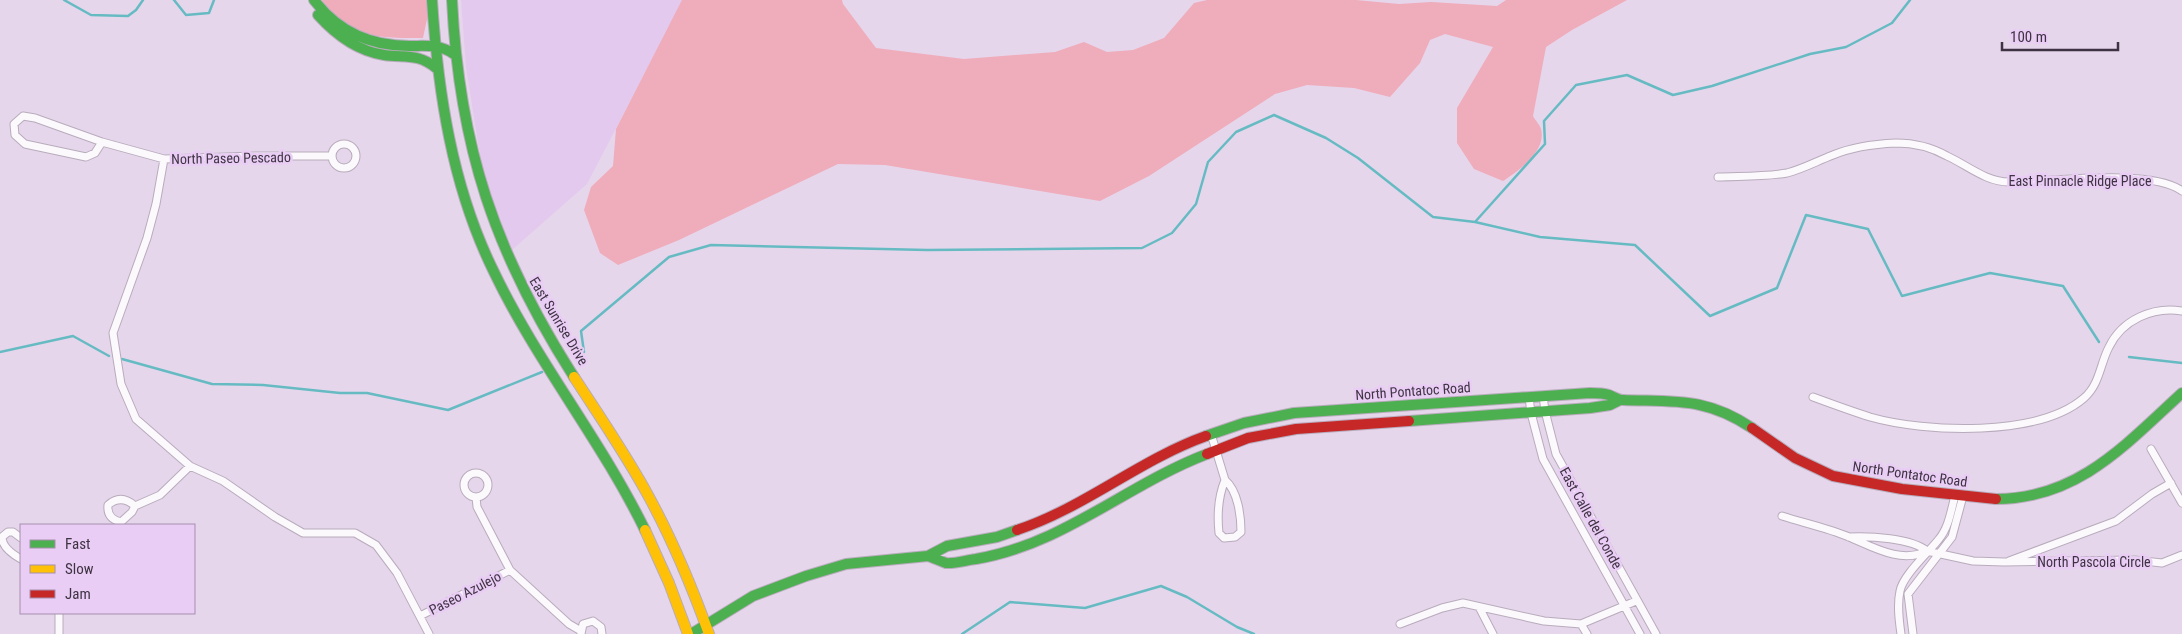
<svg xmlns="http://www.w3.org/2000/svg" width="2182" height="634" viewBox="0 0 2182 634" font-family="'Roboto Condensed',sans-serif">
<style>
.built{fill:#e3c9ed}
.green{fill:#efacba}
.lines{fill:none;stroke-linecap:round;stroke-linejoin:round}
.stream{stroke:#66bbc3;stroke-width:2.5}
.street-casing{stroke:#b8acbc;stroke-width:9}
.fast-casing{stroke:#b8acbc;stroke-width:12}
.slow-casing{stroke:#b8acbc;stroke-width:12}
.jam-casing{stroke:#b8acbc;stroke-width:12}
.street{stroke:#fbf9fc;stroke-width:7}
.fast{stroke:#4caf50;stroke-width:10}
.slow{stroke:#ffc107;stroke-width:10}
.jam{stroke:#c62828;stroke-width:10}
.labels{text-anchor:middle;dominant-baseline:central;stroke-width:5;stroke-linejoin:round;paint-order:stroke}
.street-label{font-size:14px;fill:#3e3342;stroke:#e9cdf5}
</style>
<rect width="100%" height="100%" fill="#e6d6ec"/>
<path class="built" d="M461 0H683L587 184 512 250 494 207 481 162 466 67Z"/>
<path class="green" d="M322 0H431L423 38C383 38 345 39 322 0Z
M682 0H842L843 4 876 48 964 59 1055 52 1084 42 1107 52 1133 50 1164 38 1194 3 1207 0H1356L1399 4 1431 2 1497 6 1506 0H1627L1572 30 1546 47 1533 116C1535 120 1540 125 1541 129 1547 151 1518 171 1503 181L1474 169 1457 143V108L1493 47 1445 34 1430 40 1420 63 1390 97 1354 88 1307 85 1275 94 1149 176 1100 201 885 165 838 164 679 240 618 265 600 253 584 210 591 187 613 166 616 129Z"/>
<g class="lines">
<path class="stream" d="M64 0 91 15 128 16 136 10 143 0
M174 0 186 15 209 13 214 0
M1475 222 1540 237 1635 245 1710 316 1777 288 1806 215 1868 229 1902 296 1990 273 2063 286 2099 342
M0 352 73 336 109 356
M584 352 581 331 669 257 711 245 927 250 1142 248 1172 233 1196 204 1208 162 1236 132 1274 115 1326 138 1358 158 1433 217 1475 222 1545 144 1544 121 1576 85 1627 75 1673 95 1712 86 1810 54 1846 47 1892 23 1910 0
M2129 357 2182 363
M122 359 212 384 263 385 340 393H367L448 410 542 372
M962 634 1010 602 1085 608 1161 586 1187 597 1237 627 1254 634"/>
<g class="street-casing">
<path id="street" d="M102 142 95 153 86 157 25 144 15 135 14 124 23 116 35 118 102 142 164 159 255 156H332
M332 156a12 12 0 1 1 24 0a12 12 0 1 1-24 0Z
M164 159 156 204 147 238 113 333 121 384 136 419 190 466 223 481 275 517 303 533H355L376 545 397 573 429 634
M1718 177C1741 176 1764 177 1787 173 1803 169 1817 161 1833 155 1852 147 1875 144 1896 143 1914 143 1931 147 1947 156 1967 165 1986 182 2009 182 2050 182 2151 168 2182 191
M1543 396 1545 411 1556 454 1656 634
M1529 397 1531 413 1543 459 1640 634
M1813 397C1832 404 1851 411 1870 417 1926 433 2039 437 2084 398 2100 384 2100 364 2109 347 2122 320 2153 306 2182 311
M1211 434 1225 480C1238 491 1241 516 1241 532L1235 537 1224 538 1219 533C1217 514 1218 497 1225 480
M2151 449 2182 503
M464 485a12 12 0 1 1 24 0a12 12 0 1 1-24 0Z
M476 497 477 507 510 570 569 624 581 631
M135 506C126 498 117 497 108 505 107 515 112 520 121 522L132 512 135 506 160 495 190 466
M1782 516C1804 523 1828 528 1849 537 1873 547 1901 564 1927 551 1911 538 1870 536 1849 537
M21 538 13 532H8L2 537C2 547 12 554 21 559
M1927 551 1973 561 2004 562 2135 560 2162 563 2182 555
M2009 561 2116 521 2152 494 2171 483
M1479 607 1493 634
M420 616 510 570
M1400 624 1442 608 1463 603 1544 621 1581 624 1636 601
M1581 624 1587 634
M59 634V613
M581 634 583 624 593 621 601 627 602 634
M1901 634C1899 620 1897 605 1900 591 1903 575 1929 552 1939 539 1949 527 1951 510 1955 496
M1913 634 1908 594 1952 537 1963 496"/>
</g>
<g class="fast-casing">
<path id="fast" d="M314 0C338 32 370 46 410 46 427 46 439 44 454 54
M432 0C438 93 452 187 494 272 537 362 601 440 645 530
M452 0C459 147 495 253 574 377
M318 15C336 35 357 51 384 55 405 58 418 53 436 68
M1409 421 1590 408 1610 405 1620 400
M1206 436 1244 423 1294 413 1590 393C1596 393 1603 393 1609 395 1614 397 1618 400 1623 400 1675 402 1706 397 1752 428
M1996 499C2078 499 2126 444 2182 393
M928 556C934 558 940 561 946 563 954 564 967 560 976 559 1064 544 1126 485 1207 454
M691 634 753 596 806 576 846 564 928 556 947 546 997 537 1017 530"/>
</g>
<g class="slow-casing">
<path id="slow" d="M574 377C600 417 627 456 649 497 673 541 692 587 709 634
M645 530 669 583 688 634"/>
</g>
<g class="jam-casing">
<path id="jam" d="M1752 428 1795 458 1833 476 1902 489 1996 499
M1207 454 1248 438 1296 429 1409 421
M1017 530C1084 508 1139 460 1206 436"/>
</g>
<use href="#street" class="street"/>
<use href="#fast" class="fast"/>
<use href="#slow" class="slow"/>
<use href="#jam" class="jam"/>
</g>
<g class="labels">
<g class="street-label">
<text transform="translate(231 158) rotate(-1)">North Paseo Pescado</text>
<text x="2080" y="181">East Pinnacle Ridge Place</text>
<text transform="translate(559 321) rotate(59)">East Sunrise Drive</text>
<text transform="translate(1413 391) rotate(-4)">North Pontatoc Road</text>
<text transform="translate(1910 474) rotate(8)">North Pontatoc Road</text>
<text transform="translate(1591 518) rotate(61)">East Calle del Conde</text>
<text x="2094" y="562">North Pascola Circle</text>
<text transform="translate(465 593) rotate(-27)">Paseo Azulejo</text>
</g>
</g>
<rect x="20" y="524" width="175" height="90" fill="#e9cdf5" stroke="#a58fad"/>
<rect x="30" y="540" width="25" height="8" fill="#4caf50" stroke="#a58fad"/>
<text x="65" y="549" font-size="15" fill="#3e3342">Fast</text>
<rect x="30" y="565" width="25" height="8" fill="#ffc107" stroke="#a58fad"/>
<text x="65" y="574" font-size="15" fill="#3e3342">Slow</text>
<rect x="30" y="590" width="25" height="8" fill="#c62828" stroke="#a58fad"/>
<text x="65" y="599" font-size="15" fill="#3e3342">Jam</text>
<path d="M2002 42v8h116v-8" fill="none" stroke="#3e3342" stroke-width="2.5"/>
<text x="2010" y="42" font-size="15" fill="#3e3342" stroke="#e9cdf5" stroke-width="4" paint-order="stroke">100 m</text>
</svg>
